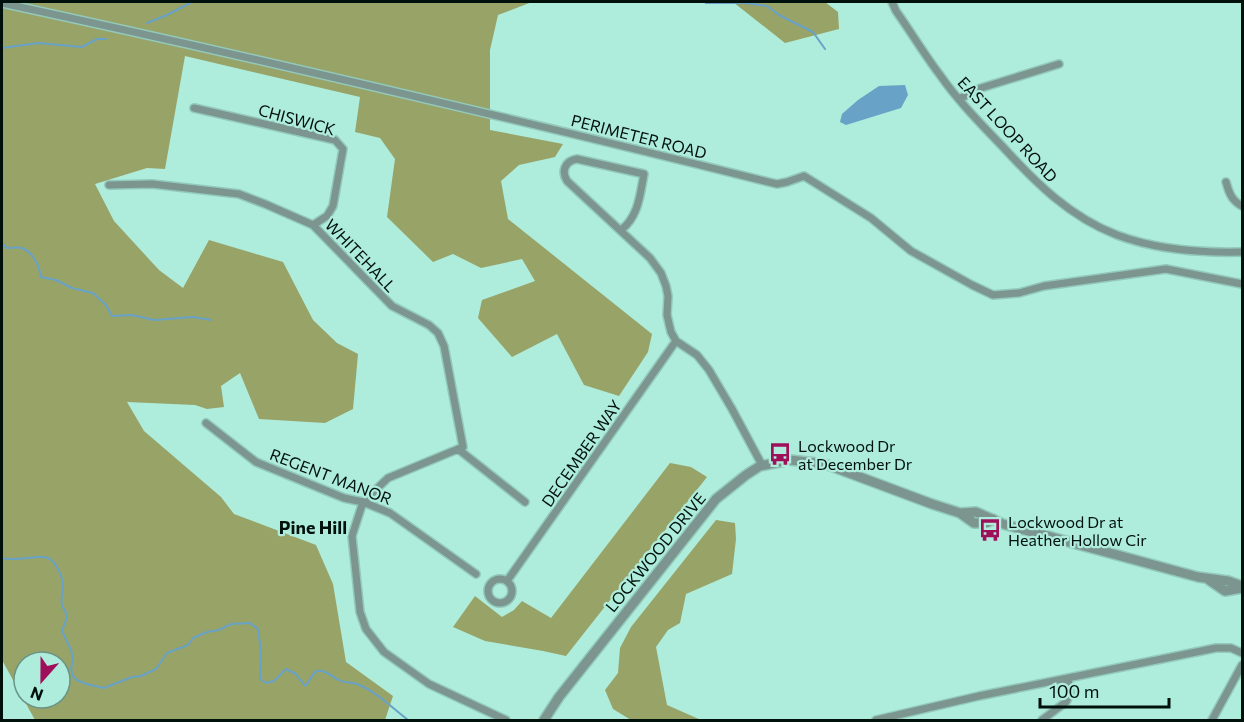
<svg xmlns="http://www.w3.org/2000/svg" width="1244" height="722" viewBox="0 0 1244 722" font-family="Commissioner,sans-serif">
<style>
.forest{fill:#98a368;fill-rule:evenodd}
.water{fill:#68a2c6}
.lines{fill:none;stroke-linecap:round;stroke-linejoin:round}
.stream{stroke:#68a2c6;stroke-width:2}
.minor-casing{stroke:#92c9bb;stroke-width:10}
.tertiary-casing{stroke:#92c9bb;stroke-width:12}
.minor{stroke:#7c958e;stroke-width:7}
.tertiary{stroke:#7c958e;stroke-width:9}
.labels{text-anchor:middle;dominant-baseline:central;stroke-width:4.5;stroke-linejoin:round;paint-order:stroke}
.street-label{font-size:16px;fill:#00100b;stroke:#aeecdc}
.poi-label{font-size:16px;fill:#00100b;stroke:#aeecdc;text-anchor:start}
.neighbourhood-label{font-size:18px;font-weight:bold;fill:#00100b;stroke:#aeecdc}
</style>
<rect width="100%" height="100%" fill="#aeecdc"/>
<path class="forest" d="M2 2H532L498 15 490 50V130L563 144 555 157 519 165 501 181 508 219 652 334 648 352 619 396 584 385 557 334 512 357 478 318 482 300 535 281 522 259 481 268 453 254 433 262 387 217 395 159 380 138 355 132 360 97 185 56 165 169 147 168 95 184 114 221 159 270 183 288 209 240 283 262 313 320 337 343 358 354 353 409 325 423 259 419 240 373 221 386 224 407 207 409 195 405 127 402 144 431 221 497 234 514 316 545 333 584 346 662 393 696 385 720H35L2 660ZM24 662H60V698H24Z
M733 2H825L838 12 839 29 785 43Z
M670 463 691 467 707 477 566 656 543 651 485 641 453 627 475 596 502 617 514 610 522 601 551 618Z
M716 520 735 523 736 539 732 574 686 594 680 623 668 630 656 647 667 705 701 720H631L613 709 605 690 618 673 620 648 631 627Z"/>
<path class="water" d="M905 85 908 95 901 108 846 125 840 122 842 114 858 100 879 86Z"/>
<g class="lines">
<path class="stream" d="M705 2 706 3H745L767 6 779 15 813 32 825 49
M147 23 167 15 192 2
M2 48 38 43 82 47 97 39H106
M2 243 7 248C11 248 18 247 22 248 34 253 39 266 41 277L56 280 72 288 93 293 106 305 112 316 132 315 154 320 193 317 211 320
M2 558C18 562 37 554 48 558 56 561 63 578 63 586 64 592 60 598 62 605 63 609 67 612 67 617 66 622 63 627 62 631L71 650 73 660 71 669 73 676 77 680 86 684 104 688 132 677 141 676 156 669 167 653 188 645 193 638 207 632 219 630 231 624 250 623 258 629 261 651 260 679 266 683 274 681 286 669 296 674 305 686C310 682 311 674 317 671 325 669 332 677 339 680 344 683 351 682 357 684 376 691 392 708 408 720"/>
<g class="minor-casing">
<path id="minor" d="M892 2 896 11C911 32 924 54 940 75 958 101 981 124 1003 147 1036 183 1070 217 1117 235 1157 250 1200 253 1242 252
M2 3C261 59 519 120 777 184L787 182 804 176 871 218 911 251 972 285 993 295 1019 293 1044 286 1166 269 1242 284
M959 99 981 88 1059 64
M194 108 335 140 343 149 333 206 327 216 313 225
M1226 182C1229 193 1232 201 1242 206
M109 185 152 184 239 194 265 204 313 225 392 306 429 325 438 333 444 346 463 447 388 478 363 502 352 536 360 612 366 629 384 652 429 684 506 720
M621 230C639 216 640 194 644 174L577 159C565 161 561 171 567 181L650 258 661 273 666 286 668 296 667 315 671 332 676 341 697 355 709 370 732 409 762 465
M206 423 256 462 344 498 363 502 390 513 476 574
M458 449 525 502
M488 591a12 12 0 1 1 24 0a12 12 0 1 1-24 0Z
M507 581 676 341
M876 720 979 696 1216 648H1231L1242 653
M1042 720 1066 702 1070 694 1068 678
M1212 720 1242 665"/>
</g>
<g class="tertiary-casing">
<path id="tertiary" d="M960 513 976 512 1003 524 1198 577 1228 581 1242 586
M1209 580 1225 591 1242 588
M544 720 559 697 716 499 746 475 760 466 790 460 825 464 932 504 960 513 974 523H986L993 519"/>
</g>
<use href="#minor" class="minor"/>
<use href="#tertiary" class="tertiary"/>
</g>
<defs>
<g id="bus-bare" transform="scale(1.8)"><path d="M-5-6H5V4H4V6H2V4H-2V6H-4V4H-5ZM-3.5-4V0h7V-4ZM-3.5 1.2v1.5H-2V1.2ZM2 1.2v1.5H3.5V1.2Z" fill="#9f105a" stroke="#aeecdc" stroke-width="2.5" paint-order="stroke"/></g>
</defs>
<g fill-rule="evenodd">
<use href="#bus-bare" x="780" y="454"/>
<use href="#bus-bare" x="990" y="530"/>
</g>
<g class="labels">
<g class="street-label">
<text transform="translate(297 119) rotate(15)">CHISWICK</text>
<text transform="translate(1008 129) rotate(47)">EAST LOOP ROAD</text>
<text transform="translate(639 136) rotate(14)">PERIMETER ROAD</text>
<text transform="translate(361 255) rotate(46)">WHITEHALL</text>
<text transform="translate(581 453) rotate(-55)">DECEMBER WAY</text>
<text transform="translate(331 476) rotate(21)">REGENT MANOR</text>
<text transform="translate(655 552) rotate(-51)">LOCKWOOD DRIVE</text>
</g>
<g class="poi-label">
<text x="798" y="445">Lockwood Dr<tspan x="798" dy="18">at December Dr</tspan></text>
<text x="1008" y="521">Lockwood Dr at<tspan x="1008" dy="18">Heather Hollow Cir</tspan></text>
</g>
<g class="neighbourhood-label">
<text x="313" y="527">Pine Hill</text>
</g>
</g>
<rect width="1244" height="722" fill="none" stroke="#00100b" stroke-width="6"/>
<g transform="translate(42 680) rotate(201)"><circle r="28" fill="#aeecdc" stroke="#689488" stroke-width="1.5"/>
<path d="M0-4.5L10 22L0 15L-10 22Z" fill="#9f105a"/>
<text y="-9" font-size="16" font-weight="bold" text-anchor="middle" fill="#00100b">N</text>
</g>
<path d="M1040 698v9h129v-9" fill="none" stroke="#00100b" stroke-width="3"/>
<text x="1049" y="698" font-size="18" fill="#00100b" stroke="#aeecdc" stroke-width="4.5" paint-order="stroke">100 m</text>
</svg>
